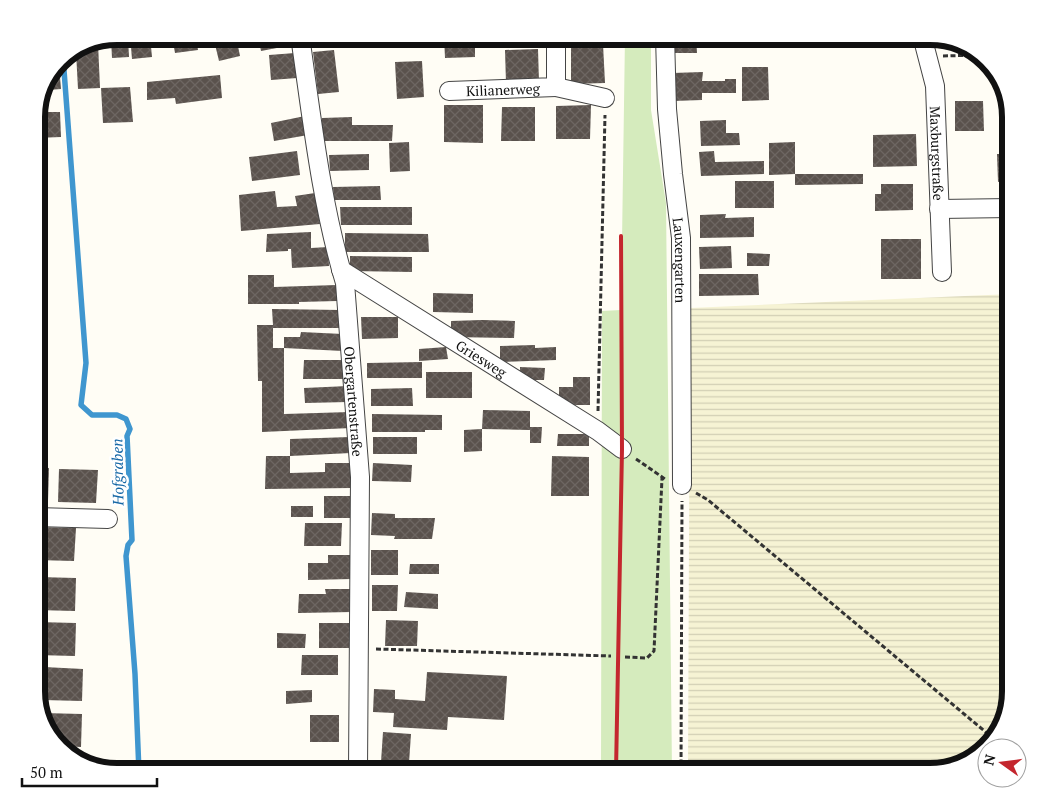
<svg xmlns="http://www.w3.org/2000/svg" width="1047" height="808" viewBox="0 0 1047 808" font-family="'PT Serif',serif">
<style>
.farmland{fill:url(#farmland-rules)}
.grass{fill:#d5ebbd}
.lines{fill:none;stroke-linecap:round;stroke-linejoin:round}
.stream{stroke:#3f96cf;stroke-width:5.5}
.building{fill:url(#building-cross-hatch)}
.street-casing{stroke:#444;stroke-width:20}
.path{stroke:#333;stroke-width:3;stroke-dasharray:5 2.5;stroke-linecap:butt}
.street{stroke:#fff;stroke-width:18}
.rail{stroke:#c4262e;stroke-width:4}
.labels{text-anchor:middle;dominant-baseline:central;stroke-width:5;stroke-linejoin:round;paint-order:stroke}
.street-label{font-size:14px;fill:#111;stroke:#fff}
.water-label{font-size:15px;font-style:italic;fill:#1768a6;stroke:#fff}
.rim{fill:none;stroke:#111;stroke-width:6}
</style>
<defs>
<pattern id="farmland-rules" width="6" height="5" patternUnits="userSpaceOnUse" patternTransform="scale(1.25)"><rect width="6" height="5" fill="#f6f3d4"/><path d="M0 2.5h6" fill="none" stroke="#d2cfb5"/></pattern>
<pattern id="building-cross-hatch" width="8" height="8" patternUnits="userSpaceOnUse" patternTransform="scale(1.25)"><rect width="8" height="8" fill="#5a524d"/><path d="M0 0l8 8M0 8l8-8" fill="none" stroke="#6d6662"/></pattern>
</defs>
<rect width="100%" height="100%" fill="#fffdf5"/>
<path class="farmland" d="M1011 294V691L994 740 966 764 930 772H688L690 308Z
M139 763 334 765V772H139Z"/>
<path class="grass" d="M625 36H651V110L666 203 672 772H601L602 311 621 310Z"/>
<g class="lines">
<path class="stream" d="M63 57 86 363 81 405 92 415H117L126 419 130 429 127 436 132 540 128 545 126 556 135 674 139 772"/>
</g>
<path class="building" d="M117 36H128L129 57 112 58 111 39Z
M130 36H150L152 57 132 59Z
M172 36H196L198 50 175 53Z
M213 36H236L240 56 219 61Z
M258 36H280L282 47 261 51Z
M341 36H369V42L341 43Z
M389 36H411V41H389Z
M444 36H475V57L445 58Z
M675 36H696L697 53H675Z
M823 36H843V40L823 41Z
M98 43 100 88 78 89 76 52Z
M571 44H603L605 83 571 84Z
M538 49 539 82 506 83 505 50Z
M334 50 339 92 318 94 313 52Z
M295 53 297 78 271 80 269 55Z
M422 61 424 97 397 99 395 62Z
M59 65 61 89 47 90 53 79Z
M742 67H768L769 100 742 101Z
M703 72 702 81H725V79H736V93H702V100L673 101 672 73Z
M220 75 222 98 176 104 175 98 147 100V82Z
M130 87 133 122 103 123 101 88Z
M1000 93H1005L1011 117V125H1000Z
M955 101H983L984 131H955Z
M444 105H483V143L444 142Z
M591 105 590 139H556V106Z
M502 107H535V141H501Z
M36 112H60L61 137 36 138Z
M305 116 308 135 274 141 271 123Z
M352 117V125H393L392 141H322V118Z
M726 120V133H739L740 145 701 146 700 121Z
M916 134 917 166 873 167V135Z
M409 142 410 171 390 172 389 143Z
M795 142V174L769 175V143Z
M297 151 300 175 252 181 249 157Z
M714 151 715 162 764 161V174L701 176 699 152Z
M369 154V170L330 171 329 155Z
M997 154H1011V181L998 182Z
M795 174H863V184L795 185Z
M735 181H774V208H735Z
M881 184H913V210L875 211V194H881Z
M380 186 381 200H334L333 187Z
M275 191 277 207 297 206 295 196 315 193 320 224 241 231 239 195Z
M340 207H412V225H341Z
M726 214 725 218 754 217V237L700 238V215Z
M311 232V248L328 247 329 266 292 268 291 249H288V251L266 252 267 234Z
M345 233 428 234 429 252H345Z
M881 239H921V279H881Z
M731 246 732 268 700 269 699 247Z
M747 253 770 254 769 266H747Z
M350 256 412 257V272L350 271Z
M699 274H758L759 295 699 296Z
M248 275H274V287L337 285V301L299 302V304H248Z
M433 293 473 294V313L433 312Z
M272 309 341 310 342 328H273V348H284V414L350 412 351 428 262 432V381H258L257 325H273Z
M361 317H398V338L362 339Z
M482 320 515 321 514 338 451 337V321Z
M301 332 343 334V351L284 348V337H300Z
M535 345V348L556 347V360L500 362V346Z
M446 347 448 359 419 361V349Z
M304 360H346V379H303Z
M422 362V378H367V363Z
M520 367 545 368 544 380H520Z
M426 372H472V398H426Z
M573 377H590V405H559V387H573Z
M348 386V402L305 403 304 388Z
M412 388 413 406H371V389Z
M483 410 530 411V427H542L541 443H530V430L482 429Z
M372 414 442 415V430H425V432H372Z
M482 429V451L464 452V430Z
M558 434H589V446H557Z
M350 437 351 453 290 456V473L325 472V463H351V488L265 489 266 456H290V439Z
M373 437H417V454H373Z
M552 456 589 457V496H551Z
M373 463 412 465 411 482 372 481Z
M36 467 49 468 48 501 36 500Z
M59 469 98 470 96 503 58 502Z
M324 496H352V518H324Z
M291 506H313V517H291Z
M372 513 395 514V518H435L432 539H394L395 536 371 535Z
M305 523H342L341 546H304Z
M37 527 76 528 74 561 36 560Z
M371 550H398V575H371Z
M328 555H351V579L308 580V563H328Z
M410 564H439V574H409Z
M38 577 76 578 75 611 36 610Z
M372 585H398L397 611H372Z
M325 589H352V612L298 613 299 594H326Z
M406 592 438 594V609L404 607Z
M386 620 418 621 417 646H385Z
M37 622 76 623 75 656 36 655Z
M319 623H352V648H319Z
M277 633 306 634 305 648H277Z
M302 655H338V675H301Z
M44 667 83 669 82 701 43 700Z
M427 672 507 676 504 720 448 717 447 730 393 727 394 713 373 712 374 689 395 690V699L425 701Z
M312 690V702L286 704V691Z
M43 713 82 714 81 747 60 746 45 727Z
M310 715H339V742H310Z
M383 732 411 734 409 763 381 762Z"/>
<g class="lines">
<g class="street-casing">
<g id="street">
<path id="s1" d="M300 36C312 119 321 203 345 283L360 477 358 772"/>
<path id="s2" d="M665 36 667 109 673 174 681 238 682 485"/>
<path id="s3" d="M922 36 935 86 942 272"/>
<path d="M556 87 605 98"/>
<path id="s4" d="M449 91 556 87V36"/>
<path d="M939 209 1011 208"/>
<path id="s5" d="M341 270 598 431 622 449"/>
<path d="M36 517 108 519"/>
</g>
</g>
<path class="path" d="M943 56 981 55
M598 411 605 115
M636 459 665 479
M696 493 708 500 994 739
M376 649 611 656
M625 657 647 658 654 651 662 478
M681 772 682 501"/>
<use href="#street" class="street"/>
<path class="rail" d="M616 772 622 449 621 236"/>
</g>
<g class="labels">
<g class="street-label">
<text stroke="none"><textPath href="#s4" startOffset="54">Kilianerweg</textPath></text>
<text stroke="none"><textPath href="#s3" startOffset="119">Maxburgstraße</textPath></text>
<text stroke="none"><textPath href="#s2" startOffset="225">Lauxengarten</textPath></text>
<text stroke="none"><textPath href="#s5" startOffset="166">Griesweg</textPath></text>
<text stroke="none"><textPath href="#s1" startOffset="370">Obergartenstraße</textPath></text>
</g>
<g class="water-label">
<text transform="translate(117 472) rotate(-91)">Hofgraben</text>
</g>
</g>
<path d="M0 0H1047V808H0ZM117 45H930A72 72 0 0 1 1002 117V691A72 72 0 0 1 930 763H117A72 72 0 0 1 45 691V117A72 72 0 0 1 117 45Z" fill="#fff" fill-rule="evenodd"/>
<path class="rim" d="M117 45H930A72 72 0 0 1 1002 117V691A72 72 0 0 1 930 763H117A72 72 0 0 1 45 691V117A72 72 0 0 1 117 45Z"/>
<g transform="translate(1002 763) rotate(284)"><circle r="24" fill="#ffffff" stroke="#a0a0a0"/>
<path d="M0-4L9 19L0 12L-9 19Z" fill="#c4262e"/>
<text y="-8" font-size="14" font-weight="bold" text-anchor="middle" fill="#111111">N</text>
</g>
<path d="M22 778v8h135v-8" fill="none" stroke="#111111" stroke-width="2.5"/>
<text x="30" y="778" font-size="15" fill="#111111" stroke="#ffffff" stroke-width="4" paint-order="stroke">50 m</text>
</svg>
